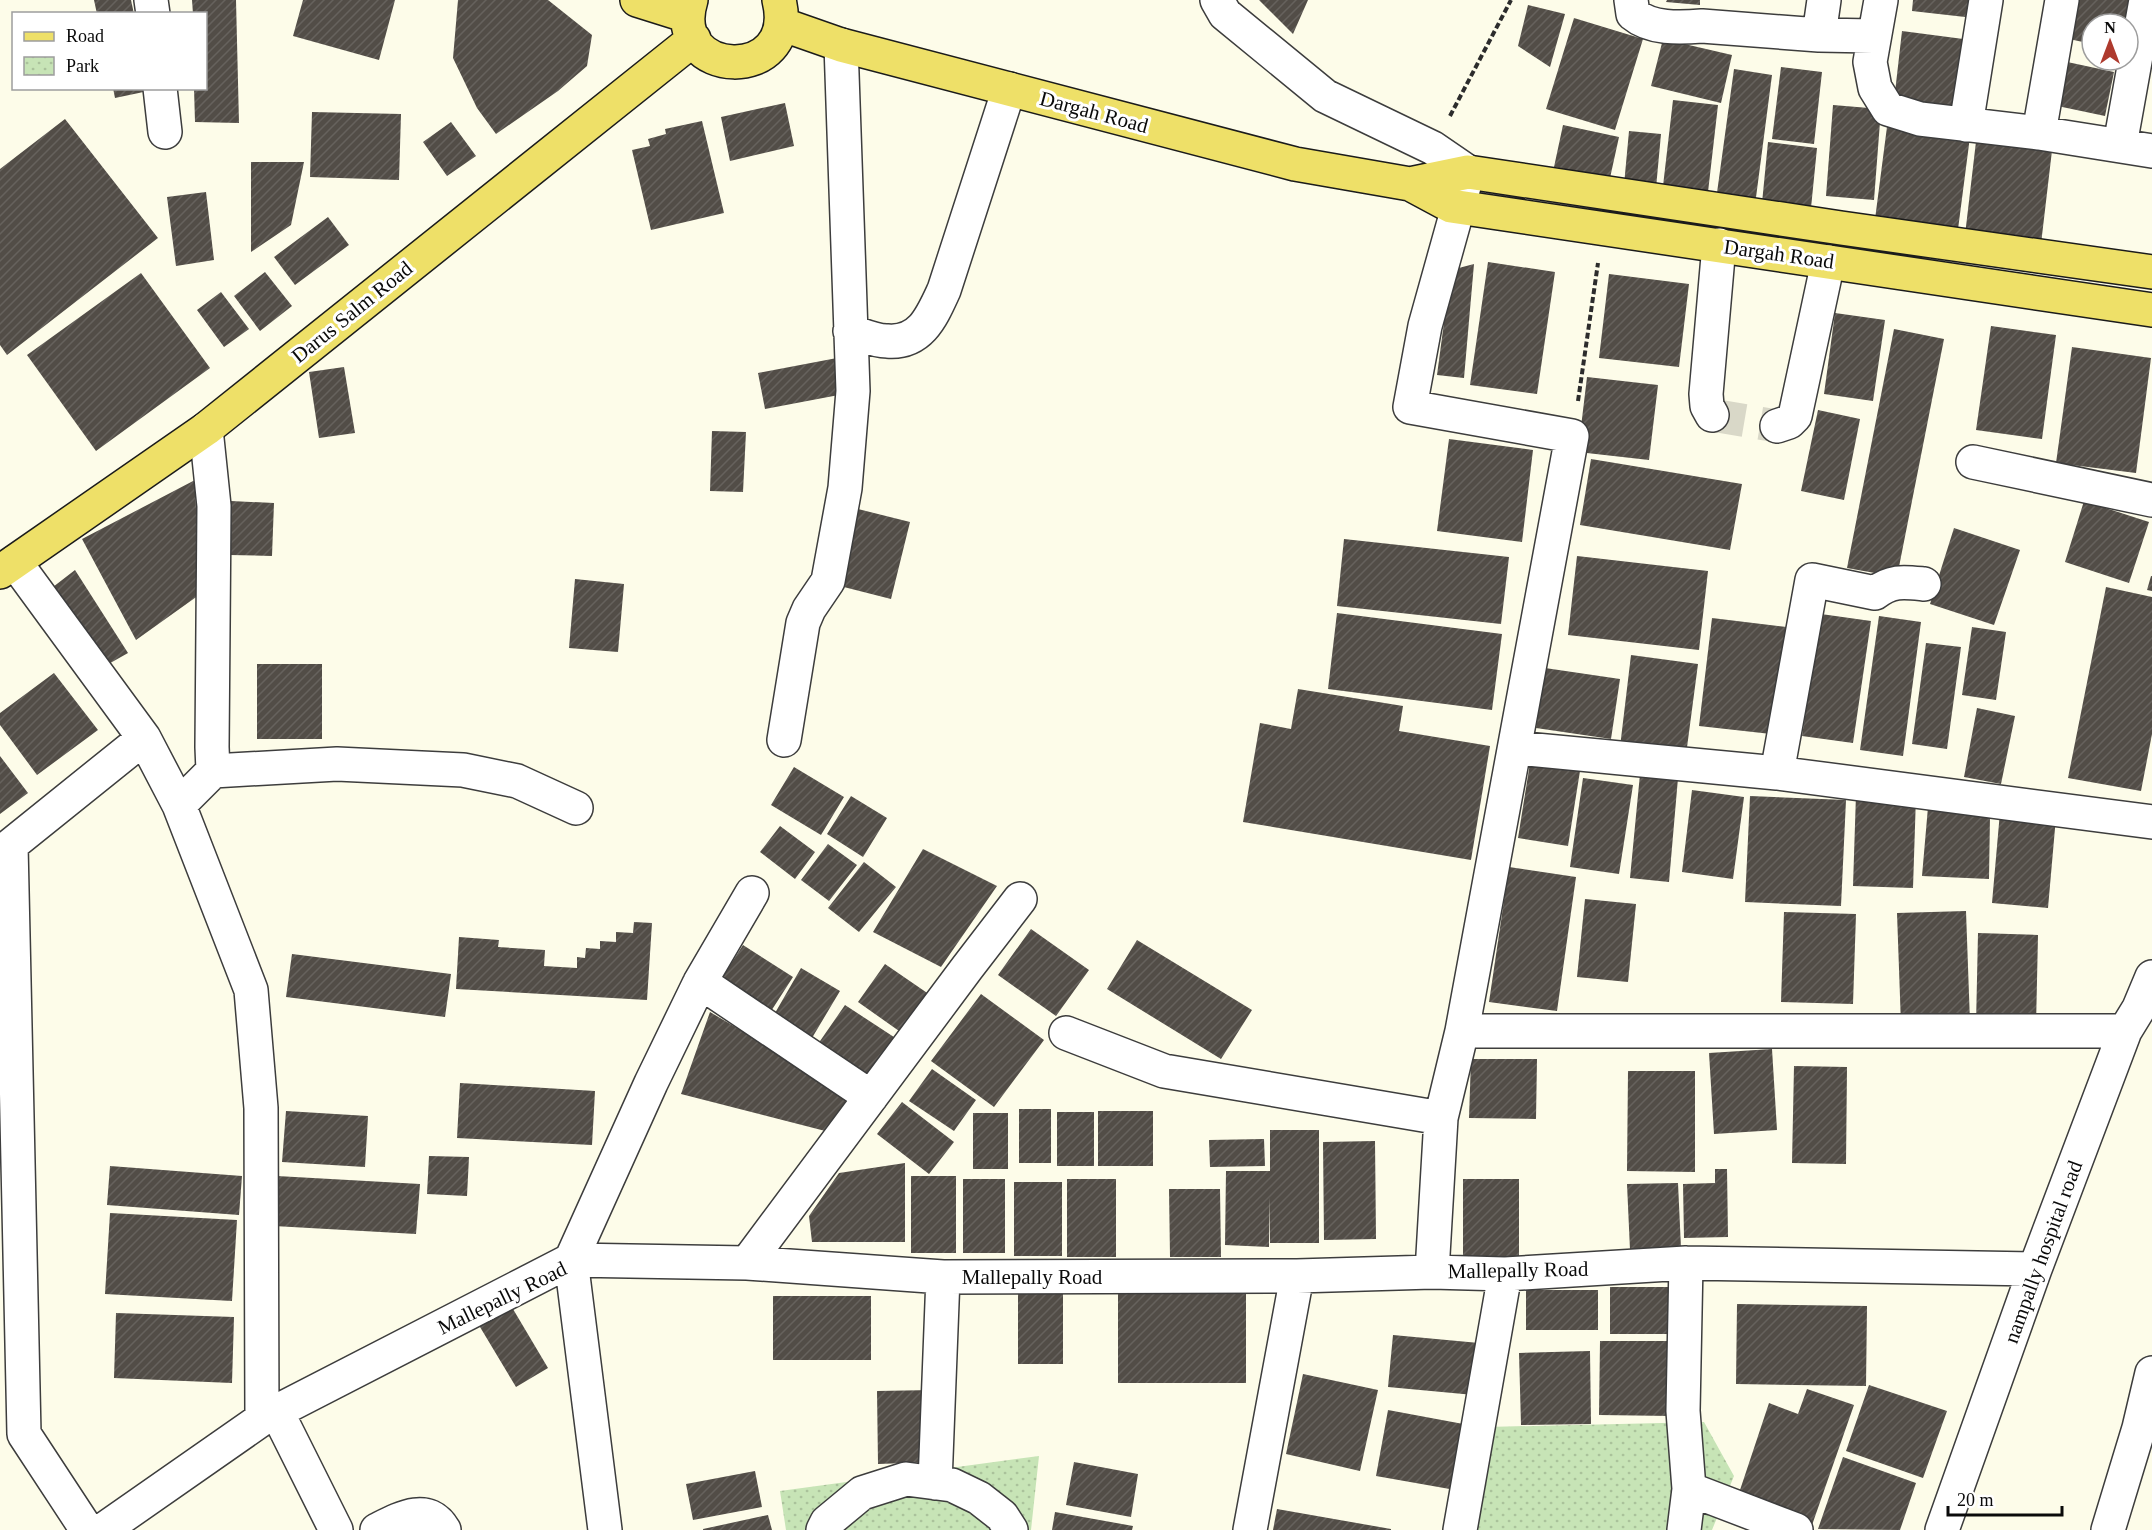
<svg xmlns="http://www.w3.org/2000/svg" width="2152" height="1530" viewBox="0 0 2152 1530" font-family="Georgia,serif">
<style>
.park{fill:url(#park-dots)}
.building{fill:url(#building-hatch)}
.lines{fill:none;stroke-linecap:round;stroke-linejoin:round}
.minor-tunnel{stroke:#d9d8c8;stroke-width:33;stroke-dasharray:33 16;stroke-linecap:butt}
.minor-casing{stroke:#3d3d3d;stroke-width:36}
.major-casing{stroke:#1b1b1b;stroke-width:36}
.path{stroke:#2c2c2c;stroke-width:4;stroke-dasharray:6 3;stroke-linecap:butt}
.minor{stroke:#fff;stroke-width:33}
.major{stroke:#eee068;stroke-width:33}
.labels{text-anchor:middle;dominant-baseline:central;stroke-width:6;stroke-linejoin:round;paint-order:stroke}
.street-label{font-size:21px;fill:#0a0a0a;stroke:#fff}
</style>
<defs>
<pattern id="park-dots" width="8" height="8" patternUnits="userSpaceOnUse" patternTransform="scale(1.5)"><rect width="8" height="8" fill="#c7e4b6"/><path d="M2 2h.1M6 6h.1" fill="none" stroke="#aac29b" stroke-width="1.8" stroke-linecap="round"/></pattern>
<pattern id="building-hatch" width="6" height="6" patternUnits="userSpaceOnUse" patternTransform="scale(1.5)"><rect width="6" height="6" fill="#524d47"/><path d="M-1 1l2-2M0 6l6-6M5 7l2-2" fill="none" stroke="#66625d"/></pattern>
</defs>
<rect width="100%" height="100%" fill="#fdfce9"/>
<path class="park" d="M1704 1422 1734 1476 1712 1530H1467L1486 1427Z
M1039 1456 1031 1530H786L780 1491Z"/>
<path class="building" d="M94 0H131L134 14H97Z
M192 0H236L239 123 195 122 194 88H206V14H193Z
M303 0H395L379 60 293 36Z
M458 0H548L592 35 587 66 558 91 496 134 477 108 453 58Z
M1259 0H1308L1293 34Z
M1667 0H1700V5L1666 2Z
M1913 0H1976L1974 18 1912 11Z
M2069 0H2132L2127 24H2092V44L2060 37Z
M1528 5 1565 14 1550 67 1518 46Z
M1574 18 1643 39 1615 130 1546 109Z
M1902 31 1971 40 1962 109 1894 101Z
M1663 39 1732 55 1721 103 1651 86Z
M2058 60 2114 72 2105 116 2048 104Z
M1781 67 1822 72 1814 144 1772 139Z
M1734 69 1772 75 1755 205 1716 200Z
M113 88H152L153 90 115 98Z
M1673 100 1718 105 1708 192 1663 186Z
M785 103 794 146 730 161 721 117Z
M1833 105 1881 109 1874 200 1826 196Z
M312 112 401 114 399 180 310 177Z
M65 119 158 238 7 355 0 345V169Z
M1888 119 1971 129 1957 237 1874 227Z
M702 121 724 213 651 230 632 150 650 146 648 139 666 134 665 129Z
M451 122 476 156 447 176 423 142Z
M1563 125 1619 137 1610 178 1554 167Z
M1629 131 1661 134 1656 188 1624 185Z
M1977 133 2053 142 2041 244 1965 235Z
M1768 142 1817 148 1811 208 1762 203Z
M251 162H304L291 225 251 252Z
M206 192 214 260 176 266 167 197Z
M328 217 349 245 295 285 274 257Z
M1488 262 1555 272 1537 394 1470 385Z
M1474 264 1464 378 1437 375 1451 270Z
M265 272 292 306 260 331 234 296Z
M141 273 210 368 96 451 27 355Z
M1609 274 1689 284 1679 367 1599 358Z
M221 292 249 329 224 347 197 310Z
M1835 313 1885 320 1873 401 1824 394Z
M1991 326 2056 335 2042 439 1976 430Z
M1894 329 1944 339 1897 577 1847 568Z
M2072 347 2151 358 2136 473 2056 463Z
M837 358 844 394 765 409 758 373Z
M344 367 355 433 319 438 309 372Z
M1587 377 1658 385 1649 460 1578 452Z
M1818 410 1860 419 1844 500 1801 491Z
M712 431 746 432 743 492 710 491Z
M1449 439 1533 450 1522 542 1437 531Z
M1591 459 1742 484 1730 550 1580 525Z
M195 480 199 595 136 640 82 539Z
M231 501 274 503 272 556 230 555Z
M2084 501 2149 522 2129 583 2065 562Z
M850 507 910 522 891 599 832 584Z
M1954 528 2020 550 1994 625 1930 604Z
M1344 539 1509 557 1501 624 1337 606Z
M1577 556 1708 571 1699 650 1568 635Z
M75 570 128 653 105 666 53 587Z
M2151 576H2152V591L2147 590Z
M575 579 624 584 618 652 569 648Z
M2106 587 2152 597V734L2141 791 2068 778Z
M1337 613 1502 634 1492 710 1328 689Z
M1821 614 1871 621 1853 743 1802 736Z
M1879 616 1921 622 1903 756 1860 750Z
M1712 618 1795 628 1781 735 1699 726Z
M1972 627 2006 632 1996 700 1962 695Z
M1926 643 1961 647 1947 749 1912 744Z
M1631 655 1698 664 1686 755 1620 747Z
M257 664H322V739H257Z
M1545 668 1620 679 1611 739 1536 728Z
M54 673 98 730 37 775 0 725V713Z
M1298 689 1403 706 1399 731 1490 746 1471 860 1243 822 1260 723 1291 729Z
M1977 708 2015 716 2001 784 1964 777Z
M0 756 28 793 0 814Z
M1530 763 1580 771 1568 846 1518 838Z
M794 767 844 797 821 835 771 805Z
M1640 774 1678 778 1669 882 1630 878Z
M1583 778 1633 785 1619 874 1570 867Z
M1692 790 1744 797 1733 879 1682 872Z
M1856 794 1916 796 1913 888 1853 886Z
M851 796 887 818 863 857 827 834Z
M1750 796 1846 800 1841 906 1745 902Z
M1928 807 1990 815 1989 879 1922 876Z
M2000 812 2056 817 2048 908 1992 903Z
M780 826 815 852 795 879 760 852Z
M828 844 857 865 829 901 801 880Z
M923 849 997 886 941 967 873 932Z
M864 862 896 887 859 932 828 908Z
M1509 867 1576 877 1557 1011 1489 1002Z
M1585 899 1636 904 1628 982 1577 977Z
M1966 911 1970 1022 1901 1025 1897 913Z
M1784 912 1856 914 1853 1004 1781 1002Z
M634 922 652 923 647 1000 456 989 459 937 499 940 498 947 545 950 544 966 577 968V957L585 958 586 948 600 949V941L616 942V932L633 933Z
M1031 929 1089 970 1056 1016 998 975Z
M1978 933 2038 935 2036 1027 1976 1025Z
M1137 940 1252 1010 1221 1059 1107 989Z
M743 945 793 977 766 1019 716 987Z
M292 954 451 974 445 1017 286 997Z
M885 964 936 999 909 1038 858 1002Z
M801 968 840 991 809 1043 771 1020Z
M981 994 1044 1040 994 1107 931 1061Z
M845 1005 900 1041 874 1081 818 1044Z
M710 1012 855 1098 837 1134 681 1094Z
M1772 1049 1777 1130 1714 1134 1709 1053Z
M1471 1059H1537L1536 1119 1469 1118Z
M1794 1066 1847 1067 1846 1164 1792 1163Z
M932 1069 976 1100 954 1131 909 1101Z
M1628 1071H1695V1172L1627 1171Z
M460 1083 595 1091 592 1145 457 1138Z
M902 1102 954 1142 929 1174 877 1134Z
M1019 1109H1051V1163H1019Z
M286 1111 368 1116 365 1167 282 1162Z
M1098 1111H1153V1166H1098Z
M1057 1112H1094V1166H1057Z
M973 1113H1008V1169H973Z
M1270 1130H1319V1243H1270L1269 1197V1247L1225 1245 1226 1171H1270Z
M1264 1139 1265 1166 1210 1167 1209 1140Z
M1375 1141 1376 1239 1324 1240 1323 1142Z
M429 1156 469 1157 467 1196 427 1194Z
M905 1163V1242H812L809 1216 839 1173Z
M110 1166 242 1176 239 1215 107 1205Z
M1715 1169H1727L1728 1237 1684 1238 1683 1184 1715 1183Z
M277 1176 420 1184 416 1234 274 1226Z
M911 1176H956V1253H911Z
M963 1179H1005V1253H963Z
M1067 1179H1116V1257H1067Z
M1463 1179H1519V1257L1463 1258Z
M1014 1182H1062V1256H1014Z
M1678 1183 1681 1248 1630 1250 1627 1184Z
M1169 1189H1220L1221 1257H1170Z
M110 1213 237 1220 232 1301 105 1294Z
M1610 1287H1672L1673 1334H1610Z
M1018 1289H1063V1364H1018Z
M1526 1290H1598V1330H1526Z
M1118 1294H1246V1383H1118Z
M773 1296H871V1360H773Z
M510 1304 548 1368 516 1387 477 1322Z
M1737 1304 1867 1306 1866 1386 1736 1384Z
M116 1313 234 1317 232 1383 114 1378Z
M1393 1335 1479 1343 1474 1395 1388 1387Z
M1600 1341H1671V1416L1599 1415Z
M1590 1351 1591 1424 1521 1425 1519 1353Z
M1303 1374 1378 1390 1360 1471 1286 1454Z
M1869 1385 1947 1411 1923 1478 1846 1451Z
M1807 1389 1854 1405 1811 1528 1736 1502 1769 1403 1798 1414Z
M934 1390 935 1462 878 1464 877 1391Z
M1388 1410 1474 1426 1461 1491 1376 1476Z
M1843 1457 1916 1483 1900 1530 1818 1529Z
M1074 1462 1138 1474 1131 1517 1066 1505Z
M755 1471 762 1507 693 1520 686 1484Z
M1277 1509 1391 1529V1530H1273Z
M1055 1512 1133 1526 1132 1530H1052Z
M768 1515 772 1530H703V1529Z"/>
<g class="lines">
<path class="minor-tunnel" d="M1712 415 1777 426"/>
<g class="minor-casing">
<path id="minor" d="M151 0 153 14
M1217 0 1225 14 1325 96 1433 148 1468 172 1425 326 1410 407 1572 436 1462 1031 1441 1118 1432 1272
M1631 0 1633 14C1651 29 1679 28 1702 26L1819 35
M1824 0 1819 35 1873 36
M1881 0 1870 62 1875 88 1888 109 1920 119 2039 133 2152 151
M160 88 165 132
M1966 125 1986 0
M2039 133 2062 0
M2120 145 2146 0
M850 331C862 335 875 341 887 341 921 344 932 316 944 290L1009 89
M1712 415 1707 406 1706 394 1719 245
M1777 426 1789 422 1795 416 1828 262
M206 429 214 506 212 747 213 771
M1973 462 2152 500
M15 562 144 738 179 805 251 990 261 1108 262 1419
M784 740 803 623 809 609 828 581 845 488 853 391 841 45
M1516 748 1777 773 2152 822
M1777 773 1812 580 1875 593C1892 580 1904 582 1924 584
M179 805 213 771 337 764 463 770 517 781 576 808
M700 982 871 1097
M1462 1031H2125
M1066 1033 1164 1071 1441 1118
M747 1263 967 968 1020 899
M277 1412 336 1530
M935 1483 943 1277
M1689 1489 1796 1530
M87 1530 24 1434 11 845 144 738
M103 1530 262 1419 571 1260 747 1263 943 1277 1297 1276 1432 1272 1505 1274 1686 1263 2035 1269
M377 1530C399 1519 428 1502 444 1530
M605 1530 571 1260 651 1083 700 982 752 893
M823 1530 827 1522 862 1493 906 1479 952 1485 979 1498 1002 1516 1011 1530
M1250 1530 1297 1276
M1460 1530 1505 1274
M1684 1530 1689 1489 1683 1411 1686 1263
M1942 1530 2035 1269 2125 1031 2139 1008 2152 977
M2108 1530 2139 1428 2152 1373"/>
</g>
<g class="major-casing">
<path id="major" d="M637 0 688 16
M691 0C666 80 800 85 779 0
M781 24 841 45 1295 164 1410 184 1451 206 2152 310
M1410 184 1468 172 1841 228 2152 272
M0 572 206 429 694 39"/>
</g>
<path class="path" d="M1450 116 1511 0
M1578 401 1598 263"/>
<use href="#minor" class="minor"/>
<use href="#major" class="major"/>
</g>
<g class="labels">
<g class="street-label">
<text transform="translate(1094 112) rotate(15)">Dargah Road</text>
<text transform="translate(1779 254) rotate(8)">Dargah Road</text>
<text transform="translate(352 312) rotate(-39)">Darus Salm Road</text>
<text transform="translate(2043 1252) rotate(-70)">nampally hospital road</text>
<text transform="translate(1518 1270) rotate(-1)">Mallepally Road</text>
<text x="1032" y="1277">Mallepally Road</text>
<text transform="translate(502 1298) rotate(-26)">Mallepally Road</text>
</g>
</g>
<rect x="12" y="12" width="195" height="78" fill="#ffffff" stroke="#9d9d9d" stroke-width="1.5"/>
<rect x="24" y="32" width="30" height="9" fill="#eee068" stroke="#9d9d9d" stroke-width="1.5"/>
<text x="66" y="42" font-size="18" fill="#0a0a0a">Road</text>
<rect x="24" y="57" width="30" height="18" fill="url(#park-dots)" stroke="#9d9d9d" stroke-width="1.5"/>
<text x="66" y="72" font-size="18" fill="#0a0a0a">Park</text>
<g transform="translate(2110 42)"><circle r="28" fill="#ffffff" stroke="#9d9d9d" stroke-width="1.5"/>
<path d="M0-4.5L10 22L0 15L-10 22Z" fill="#ae3a2e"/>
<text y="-9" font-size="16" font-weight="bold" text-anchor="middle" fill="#0a0a0a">N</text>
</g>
<path d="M1948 1506v9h114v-9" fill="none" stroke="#0a0a0a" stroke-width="3"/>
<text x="1957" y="1506" font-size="18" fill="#0a0a0a" stroke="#ffffff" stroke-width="4.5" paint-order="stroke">20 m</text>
</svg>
